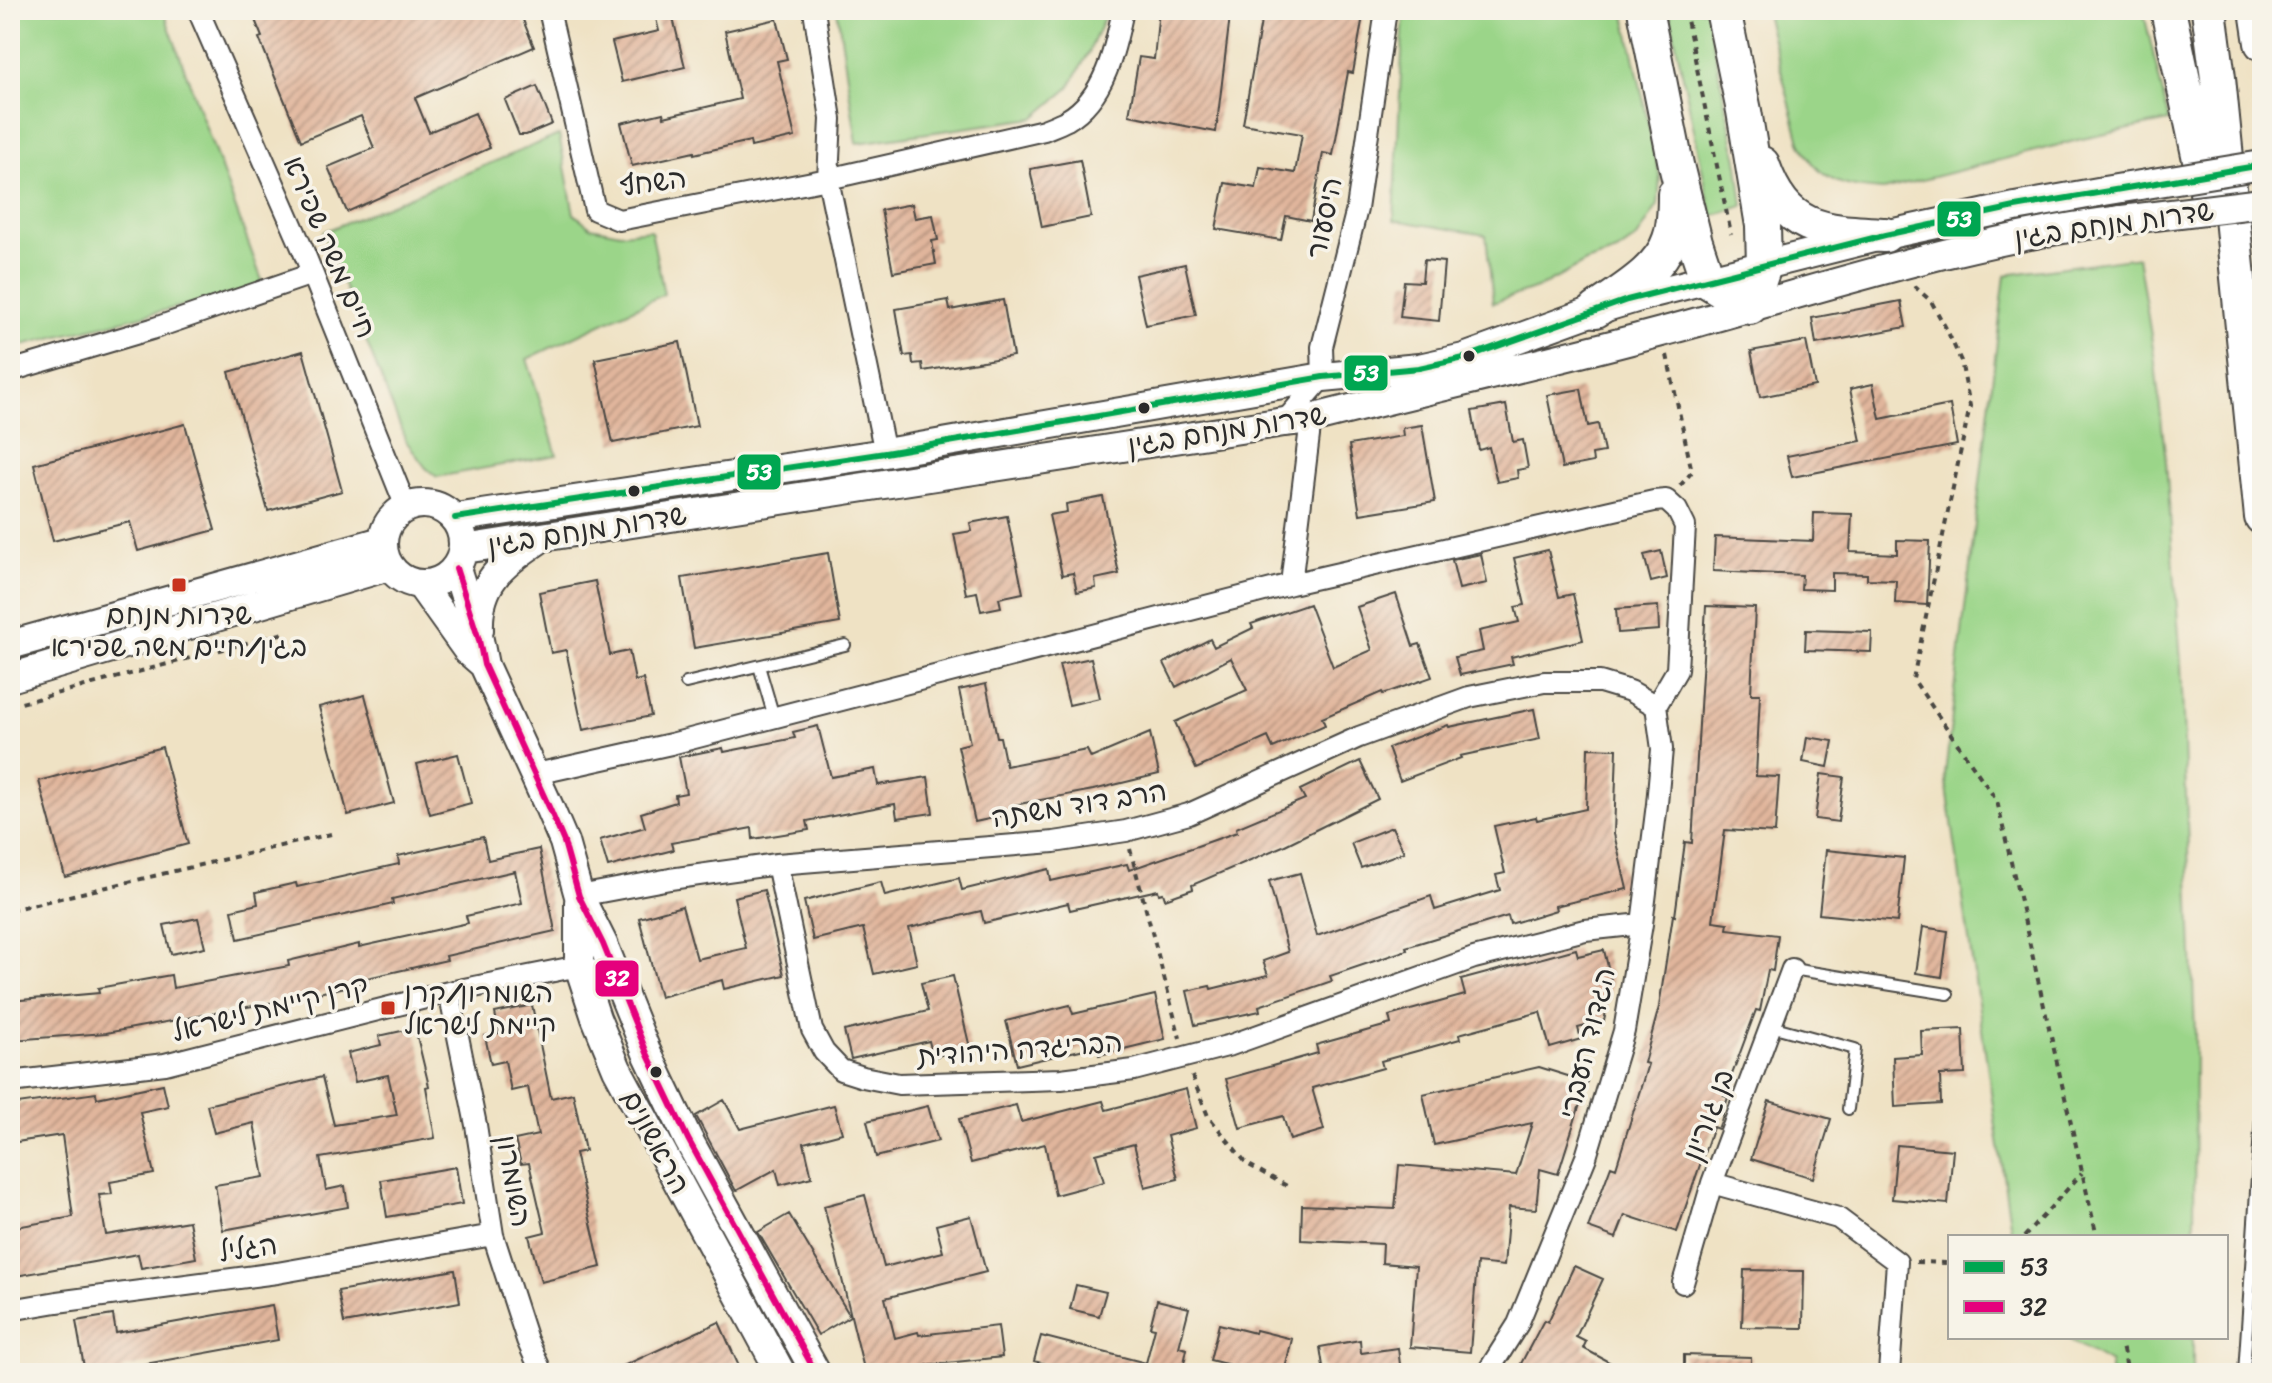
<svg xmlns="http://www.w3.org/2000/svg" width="2272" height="1383" viewBox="0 0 2272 1383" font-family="Sriracha,'Playpen Sans Hebrew',sans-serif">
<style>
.green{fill:#9bd589;stroke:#63805a;stroke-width:2}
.building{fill:url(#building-hatch)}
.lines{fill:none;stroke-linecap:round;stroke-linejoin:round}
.lane-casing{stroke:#484642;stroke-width:14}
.street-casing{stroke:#484642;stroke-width:24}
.secondary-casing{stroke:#484642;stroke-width:32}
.highway-casing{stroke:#484642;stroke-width:38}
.path{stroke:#484642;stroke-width:4;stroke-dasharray:6 6;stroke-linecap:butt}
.lane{stroke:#fff;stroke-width:10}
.street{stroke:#fff;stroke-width:20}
.secondary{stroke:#fff;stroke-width:28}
.highway{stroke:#fff;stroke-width:34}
.secondary-bridge-casing{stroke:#484642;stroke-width:32;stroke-linecap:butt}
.secondary-bridge{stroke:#fff;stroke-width:28}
.bus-1-casing{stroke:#f7f3e8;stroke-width:12}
.bus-2-casing{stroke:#f7f3e8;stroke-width:12}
.bus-1{stroke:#00a651;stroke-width:6}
.bus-2{stroke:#e5007d;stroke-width:6}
.bus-dot{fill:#2b2b2b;stroke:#f7f3e8;stroke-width:3}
.poi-dot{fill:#c8321e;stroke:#f7f3e8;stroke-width:3}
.labels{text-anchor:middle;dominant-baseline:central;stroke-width:7;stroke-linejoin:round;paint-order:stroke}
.street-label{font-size:28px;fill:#2b2b2b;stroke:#f7f3e8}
.poi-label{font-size:28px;fill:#2b2b2b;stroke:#f7f3e8}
.line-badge{stroke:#f7f3e8;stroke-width:3}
.badge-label{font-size:22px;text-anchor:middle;font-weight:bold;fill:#fff}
</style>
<defs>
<pattern id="building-hatch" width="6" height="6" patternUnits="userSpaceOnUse" patternTransform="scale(2)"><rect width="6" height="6" fill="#e1b69c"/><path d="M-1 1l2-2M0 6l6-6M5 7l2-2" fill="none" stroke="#b7947f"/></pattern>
</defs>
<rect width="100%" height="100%" fill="#f7f3e8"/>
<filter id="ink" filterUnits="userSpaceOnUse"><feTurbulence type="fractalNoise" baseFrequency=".0125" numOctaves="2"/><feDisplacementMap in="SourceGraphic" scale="16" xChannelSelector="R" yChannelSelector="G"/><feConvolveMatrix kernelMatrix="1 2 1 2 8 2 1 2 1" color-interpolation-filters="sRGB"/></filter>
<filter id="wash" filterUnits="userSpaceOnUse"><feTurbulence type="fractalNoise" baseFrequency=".006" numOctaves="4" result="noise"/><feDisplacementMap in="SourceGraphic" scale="32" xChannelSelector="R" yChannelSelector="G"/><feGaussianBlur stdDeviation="1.8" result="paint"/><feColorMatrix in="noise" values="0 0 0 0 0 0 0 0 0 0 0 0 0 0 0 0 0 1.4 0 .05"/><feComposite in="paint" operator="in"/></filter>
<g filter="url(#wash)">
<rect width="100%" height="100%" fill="#efe2c4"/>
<path class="green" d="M10 10H163L264 286 10 348Z
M837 10H1105L1104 18 1089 52 1069 88 1034 118 857 143Z
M1404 10H1624L1660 177 1658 205 1637 238 1617 252 1586 262 1542 286 1493 303 1486 235 1394 220Z
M1669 10H1706L1738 165 1743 206 1712 216Z
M1765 10H2143L2169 121 2082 139 1883 190C1841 187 1819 182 1800 142Z
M559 135 574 214 591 227 620 233 651 230 664 294 527 359 557 455 437 477 426 468 406 441 323 232Z
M2138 257 2154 354 2166 462 2181 662 2195 1033 2194 1237H2012L1945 774 2005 275Z
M2065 1337H2193V1373H2110V1363Z"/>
<g id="blocks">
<path class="building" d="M251 10H519L534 47 415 98 429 132 475 113 490 148 347 212 328 167 374 148 361 116 301 141 259 38 262 37Z
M654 10H671L685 67 622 82 612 42 659 31Z
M1159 10H1180L1230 16 1216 132 1129 115 1139 57 1154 59Z
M1263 10H1364L1353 73 1348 72 1333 155 1323 153 1311 221 1286 216 1281 240 1216 229 1225 183 1256 188 1260 167 1295 173 1302 134 1243 124Z
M777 19 787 59 777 61 795 137 751 147 750 141 694 154V152L632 166 621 123 663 113 664 117 740 99 725 31Z
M537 86 552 124 526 135H519L505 100Z
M1080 160 1091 217 1042 227 1030 169Z
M912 204 915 218 933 215 938 240 932 241 936 264 893 272 881 210Z
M1424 260 1444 262 1439 321 1400 317 1404 281 1422 282Z
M1185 264 1196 315 1146 325 1135 275Z
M948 300 950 310 1003 300 1013 356 923 371 922 363 913 364 912 355 904 356 896 309Z
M1901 301 1906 327 1816 344 1812 318Z
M1806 341 1815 386 1760 397 1751 351Z
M680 342 697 426 613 443 595 359Z
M303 351 342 491 268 511 229 372Z
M1873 384 1880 419 1950 405 1957 445 1792 477 1787 456 1861 441 1850 389Z
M1581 389 1588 426 1598 424 1604 452 1592 454 1593 462 1562 468 1547 395Z
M1506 405 1513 442 1523 440 1528 468 1517 470 1518 478 1497 482 1489 447 1479 450 1472 411Z
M185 424 215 530 138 551 130 522 53 541 34 464Z
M1422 425 1435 502 1360 514 1349 445 1403 436 1402 428Z
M1103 497 1119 574 1095 579 1096 588 1077 592 1073 573 1062 575 1049 515 1067 512 1066 504Z
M1814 513 1852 514 1850 552 1897 554V540L1930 541 1927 605 1895 603 1896 580 1867 579V574L1832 573V590L1801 589 1802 575 1713 571 1715 537 1813 541Z
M1007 516 1023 593 999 598 1001 607 981 611 977 592 966 594 954 534 972 531 970 523Z
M1548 550 1559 597 1573 594 1583 640 1511 657 1513 664 1460 675 1455 657 1483 651 1479 631 1519 622 1515 607 1525 605 1514 558Z
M1661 551 1667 578 1651 582 1644 555Z
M828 553 840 623 694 648 682 578Z
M1481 554 1487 583 1459 589 1452 560Z
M595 581 610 655 629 651 635 681 643 679 651 716 583 730 566 650 551 653 539 592Z
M1396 594 1413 646 1420 644 1432 677 1383 694 1382 692 1322 718 1325 725 1273 748 1268 737 1196 769 1175 722 1247 690 1231 658 1176 687 1164 663 1210 639 1214 647 1253 628 1251 624 1309 604 1333 667 1372 650 1357 607Z
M1658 606 1659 630 1618 633 1616 609Z
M1706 606 1755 608 1751 694H1760L1756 776 1779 777 1775 833 1725 830 1713 921 1728 923 1727 929 1778 935 1773 971 1768 970 1760 1011 1756 1010 1724 1096 1728 1097 1721 1121 1718 1129 1713 1127 1677 1232 1625 1215 1616 1238 1588 1228 1611 1166 1616 1168 1648 1064 1644 1063 1659 1007 1673 915 1675 916 1685 842 1692 843Z
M1806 630 1872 632 1871 652 1805 650Z
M1091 658 1100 698 1069 705 1059 665Z
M986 684 997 737H1000L1006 766 1087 750 1091 758 1150 733 1159 774 1093 790 1014 805 1016 813 975 822 958 746 970 743 959 690Z
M365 695 394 803 348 815 319 707Z
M1534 709 1540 739 1460 756 1461 758 1400 781 1388 748 1448 725 1449 727Z
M818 726 831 777 875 769 878 785 928 777 933 813 897 818 895 804 807 821 809 830 753 839 752 828 671 843 673 850 608 867 600 840 645 827 641 813 676 802 675 795 686 793 679 757 723 748 724 752 795 738 793 732Z
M1807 737 1833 741 1828 767 1803 762Z
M162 747 188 844 65 877 39 781Z
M1588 748 1617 749 1614 834 1627 889 1555 906 1556 910 1510 924 1508 916 1406 947 1407 950 1330 976 1332 981 1259 1006 1260 1011 1195 1025 1187 991 1210 986 1211 989 1268 975 1263 961 1288 952 1269 881 1300 873 1317 936 1431 896 1435 910 1500 890 1496 875 1505 873 1494 826 1536 817 1537 820 1586 809Z
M458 754 471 803 430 814 417 764Z
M1360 761 1378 799 1283 846 1192 885 1193 889 1165 899 1163 893 1159 894 1158 890 1070 910 1068 903 984 923 981 911 909 928 917 964 874 974 863 928 813 940 804 901 881 882 885 896 959 878 962 890 1049 869 1051 881 1127 864 1129 870 1237 832 1236 828 1305 799 1300 790Z
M1821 774 1844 777 1838 822 1815 819Z
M1392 827 1404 852 1361 868 1351 843Z
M483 837 488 860 539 849 555 931 446 956 447 960 367 978 368 982 296 998 106 1033 12 1040 10 1001 99 993 98 988 171 975 173 988 289 966 288 961 359 944V947L468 923 466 916 522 903 515 871 392 899 393 904 238 939 232 910 258 904 256 892 296 883 297 887 399 864 398 856Z
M1826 850 1904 858 1897 922 1819 914Z
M764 890 784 975 724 989 722 980 660 997 639 918 682 906 697 959 746 948 734 897Z
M198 918 205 947 171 954 164 925Z
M1923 927 1948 931 1942 977 1916 973Z
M1576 949 1578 956 1604 950 1612 984 1604 1021 1578 1028 1581 1039 1550 1048 1540 1012 1459 1034 1460 1039 1381 1061 1383 1068 1312 1088 1324 1130 1290 1140 1283 1116 1240 1128 1226 1079 1318 1053 1316 1045 1391 1024 1389 1016 1465 995 1461 980Z
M953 976 970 1048 933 1057 929 1041 851 1059 844 1031 928 1011 921 983Z
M1155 995 1165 1039 1099 1055 1097 1046 1017 1065 1006 1021 1070 1005 1073 1014Z
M532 1005 551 1098 573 1093 585 1151 575 1153 601 1267 541 1282 529 1236 545 1232 529 1163 521 1164 515 1140 538 1135 528 1087 511 1091 505 1061 491 1064 485 1036 499 1033 495 1013Z
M415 1028 429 1086 426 1087 435 1138 320 1158 326 1190 345 1186 348 1207 223 1230 215 1185 264 1177 254 1123 214 1133 207 1105 322 1077 334 1125 397 1115 388 1075 355 1082 348 1053 381 1045 379 1036Z
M1963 1029 1965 1074 1940 1075 1941 1104 1895 1107 1893 1057 1922 1055 1921 1031Z
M1539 1067 1587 1082 1558 1174 1540 1169 1536 1209 1509 1207 1504 1266 1477 1263 1470 1352 1410 1347 1416 1266 1382 1263 1383 1244 1301 1240 1302 1205 1395 1209 1399 1165 1516 1175 1532 1123 1434 1145 1423 1094Z
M163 1084 168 1106 140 1112 154 1174 110 1182 112 1194 99 1195 106 1235 189 1221 196 1258 141 1268 138 1254 10 1277V1228L73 1217 62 1135 10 1143V1105L96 1093 97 1098Z
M1186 1089 1196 1128 1167 1136 1178 1179 1145 1187 1134 1144 1096 1154 1104 1182 1055 1195 1045 1144 971 1163 959 1119 1016 1105 1021 1122 1103 1101 1106 1110Z
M724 1100 740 1129 834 1105 842 1133 804 1143 812 1177 780 1185 776 1169 736 1191 696 1116Z
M1769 1101 1831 1119 1813 1178 1751 1159Z
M928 1106 938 1141 876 1157 867 1121Z
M1897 1145 1953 1150 1948 1204 1892 1199Z
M456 1167 462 1204 387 1217 381 1180Z
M865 1195 884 1267 943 1252 936 1225 971 1216 986 1272 885 1298 895 1338 918 1332 919 1335 998 1326 1002 1357 927 1365 929 1373H865L824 1206Z
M789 1214 850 1316 818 1335 758 1232Z
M1574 1266 1603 1279 1576 1337 1586 1342 1583 1348 1629 1373H1516L1544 1320 1548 1322Z
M455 1270 460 1302 344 1323 338 1291Z
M1744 1270 1804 1271 1803 1328 1742 1327Z
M1076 1285 1106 1292 1099 1316 1070 1309Z
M1157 1300 1189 1308 1179 1347 1187 1349 1182 1373H1080L1034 1361 1041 1336 1146 1363 1155 1328 1150 1327Z
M272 1305 278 1340 123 1368 124 1373H85L76 1321 113 1315 116 1333Z
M719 1322 742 1373H608Z
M1219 1324 1255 1333 1256 1330 1292 1339 1284 1373H1245L1246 1369 1210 1360Z
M1360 1340 1361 1353 1398 1348 1401 1373H1324L1320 1347Z
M1684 1355 1751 1357V1373H1684Z"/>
</g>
</g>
<g filter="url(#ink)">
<use href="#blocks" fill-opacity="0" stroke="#484642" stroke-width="2"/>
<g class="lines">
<g class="lane-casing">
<path id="lane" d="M759 666 774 717
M686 683 845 645
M1792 969 1948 994
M1771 1026 1855 1049 1848 1109
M2244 1373 2262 1100"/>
</g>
<g class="street-casing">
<path id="street" d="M198 10 303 250 406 507
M549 10 595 210 619 220 828 179 1044 130C1051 127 1059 124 1067 120 1105 98 1115 49 1123 10
M814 10 831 119 828 179 885 453
M10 371 152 329 312 274
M1284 422 1323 377 1322 347 1357 209 1386 10
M1291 584 1311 419
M536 774 671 744 1291 584 1654 501 1666 500 1677 510 1685 526 1677 670 1656 706
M777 864 812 1030 824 1052 841 1070 863 1077 899 1084 1061 1079 1134 1070 1231 1045 1474 958 1585 930 1642 924
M579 896 670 879 777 864 1054 842 1126 831 1189 814 1359 737 1469 697 1544 682H1600L1630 691 1656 706
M449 992 476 1125 493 1235 527 1340 542 1373
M10 1082 165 1064 449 992 579 966C597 971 608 979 621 993
M1712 1183 1838 1218 1897 1262 1889 1373
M1683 1283 1712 1183 1792 969
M10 1310 57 1302 277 1273 493 1235
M1487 1373 1518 1324 1586 1157 1624 1031 1642 924 1657 804 1662 749 1656 706"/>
</g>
<g class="secondary-casing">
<path id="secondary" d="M383 544a40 40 0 1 1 80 0a40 40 0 1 1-80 0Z
M455 518 885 453 1323 377 1419 368 1464 358 1596 310 1653 293 1885 235 2015 207 2104 191
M464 549 1284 422 1311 419C1440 386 1570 358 1698 322 1838 283 1977 238 2122 220
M456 568 479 640 484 665 549 807 564 842 579 896 603 944 647 1053 688 1139 816 1373
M420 584 468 651 483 664
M479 630C477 583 502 564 538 540
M10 645 382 541
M10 678 389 566
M579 902V966L596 1018 617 1069 781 1373"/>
</g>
<g class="highway-casing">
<path id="highway" d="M1645 10 1676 165 1695 242 1708 281 1750 307 1764 266 1763 226 1744 111 1723 10
M2168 10 2210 206
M2209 10 2218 78 2262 517
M2257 10 2262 43
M1762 164C1785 231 1822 232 1885 235
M1596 310C1621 292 1660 271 1670 239 1675 225 1675 209 1675 194"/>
</g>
<path class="path" d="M1685 10 1731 234
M1914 286 1931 301 1947 330 1961 361 1970 406 1913 679 1997 801 2097 1237
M1667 355 1692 472 1679 487
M10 706 284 633
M1130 849 1180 1038
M10 910 331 834
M1192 1076 1208 1116 1247 1164 1287 1186
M2024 1237 2082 1173
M1916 1262 1950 1263
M2120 1337 2128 1373"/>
<use href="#lane" class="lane"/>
<use href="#street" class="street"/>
<use href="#secondary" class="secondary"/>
<use href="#highway" class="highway"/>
<g class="secondary-bridge-casing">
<path id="secondary-bridge" d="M2104 191 2262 165
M2122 220 2262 203"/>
</g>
<use href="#secondary-bridge" class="secondary-bridge"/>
<g class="bus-1-casing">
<path id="bus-1" d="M455 518 885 453 1323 377 1419 368 1464 358 1627 300 1885 235 2015 207 2262 165"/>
</g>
<g class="bus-2-casing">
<path id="bus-2" d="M456 568 479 640 484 665 549 807 564 842 579 896 603 944 647 1053 688 1139 816 1373"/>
</g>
<use href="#bus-1" class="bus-1"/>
<use href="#bus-2" class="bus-2"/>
</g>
</g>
<g class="bus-dot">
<circle cx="1469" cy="356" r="7"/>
<circle cx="1144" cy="408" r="7"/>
<circle cx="634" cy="491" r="7"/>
<circle cx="656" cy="1072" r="7"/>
</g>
<g class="poi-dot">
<rect x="171" y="577" width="16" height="16" rx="4"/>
<rect x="380" y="1000" width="16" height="16" rx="4"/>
</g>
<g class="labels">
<g class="street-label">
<text transform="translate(653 182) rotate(-8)">השחף</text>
<text transform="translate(1324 218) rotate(-78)">היסעור</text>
<text transform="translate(2114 224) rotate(-8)">שדרות מנחם בגין</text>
<text transform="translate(330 247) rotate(67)">חיים משה שפירא</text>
<text transform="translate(1227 430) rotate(-9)">שדרות מנחם בגין</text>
<text transform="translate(587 530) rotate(-9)">שדרות מנחם בגין</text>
<text transform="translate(1079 804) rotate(-9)">הרב דוד משתה</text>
<text transform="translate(270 1008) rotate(-14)">קרן קיימת לישראל</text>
<text transform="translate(1587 1043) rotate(-76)">הגדוד העברי</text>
<text transform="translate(1020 1049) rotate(-4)">הבריגדה היהודית</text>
<text transform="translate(1708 1115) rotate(-69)">בן גוריון</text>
<text transform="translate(656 1142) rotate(62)">הראשונים</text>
<text transform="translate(514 1181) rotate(80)">השומרון</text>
<text transform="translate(248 1248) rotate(-8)">הגליל</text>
</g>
<g class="poi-label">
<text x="179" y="614">שדרות מנחם<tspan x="179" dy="32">בגין/חיים משה שפירא</tspan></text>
<text x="404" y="992" text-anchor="start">השומרון/קרן<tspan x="404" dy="32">קיימת לישראל</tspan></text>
</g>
</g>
<g class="line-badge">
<rect x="1936" y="200" width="46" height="38" rx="8" fill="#00a651"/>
<rect x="1343" y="354" width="46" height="38" rx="8" fill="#00a651"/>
<rect x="736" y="453" width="46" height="38" rx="8" fill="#00a651"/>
<rect x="594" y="959" width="46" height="39" rx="8" fill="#e5007d"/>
</g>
<g class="badge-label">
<text x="1959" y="227">53</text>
<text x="1366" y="381">53</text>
<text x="759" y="480">53</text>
<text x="617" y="986">32</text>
</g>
<rect width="2272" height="1383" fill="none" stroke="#f7f3e8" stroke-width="40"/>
<rect x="1948" y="1235" width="280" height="104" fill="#f7f3e8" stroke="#a5a39c" stroke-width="2"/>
<rect x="1964" y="1261" width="40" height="12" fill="#00a651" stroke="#a5a39c" stroke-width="2"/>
<text x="2020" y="1275" font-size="24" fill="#2b2b2b">53</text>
<rect x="1964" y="1301" width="40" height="12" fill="#e5007d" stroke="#a5a39c" stroke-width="2"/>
<text x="2020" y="1315" font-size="24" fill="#2b2b2b">32</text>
</svg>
